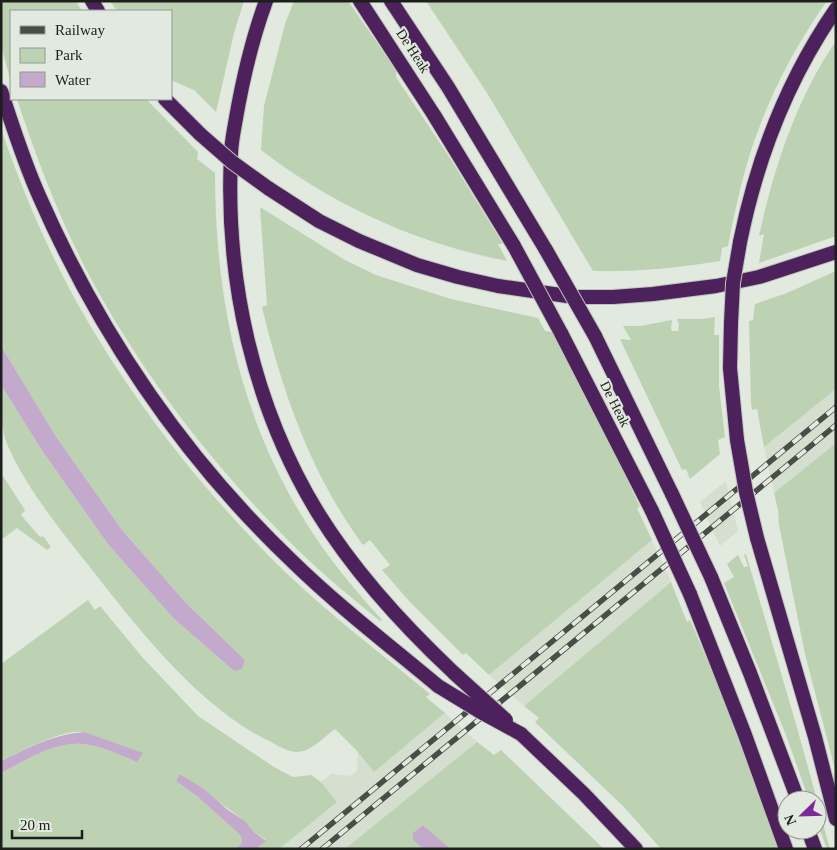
<svg xmlns="http://www.w3.org/2000/svg" width="837" height="850" viewBox="0 0 837 850" font-family="'Times New Roman',serif">
<style>
.built{fill:#d4dfcf}
.green{fill:#bdd2b3}
.water{fill:#c3aacc}
.lines{fill:none;stroke-linecap:round;stroke-linejoin:round}
.trunk-casing{stroke:#bec5bc;stroke-width:16}
.trunk{stroke:#4d215b;stroke-width:14}
.rail-casing{stroke:#494d48;stroke-width:5.5}
.rail{stroke:#e2e9df;stroke-width:4;stroke-dasharray:11;stroke-linecap:butt}
.trunk-bridge-casing{stroke:#bec5bc;stroke-width:16;stroke-linecap:butt}
.trunk-bridge{stroke:#4d215b;stroke-width:14}
.labels{text-anchor:middle;dominant-baseline:central;stroke-width:4;stroke-linejoin:round;paint-order:stroke}
.street-label{font-size:14px;fill:#1c1f1b;stroke:#e2e9df}
</style>
<rect width="100%" height="100%" fill="#e2e9df"/>
<path class="built" d="M836 389V443L774 493 764 447Z
M726 481 738 531 720 546 700 502Z
M652 540 671 582 524 706 489 675Z
M445 713 477 742 446 768 380 849H265L304 795 331 774 350 776 357 771 358 752 408 744Z"/>
<path class="green" d="M1 1H76L82 11H11V83L1 45Z
M110 1H244L234 33 216 112 194 90 171 80V11H117Z
M294 1H348L396 70V77L448 155 503 244H498L507 261C416 243 334 206 261 150L264 106 285 24Z
M426 1H827C793 49 766 102 749 157 740 186 734 216 728 246L722 248 720 261C677 268 636 272 593 271L487 93Z
M836 41V236L759 263 764 234 759 236C774 168 796 99 836 41Z
M17 99H146L198 152 197 159 215 173C215 297 239 415 305 521 327 557 354 589 382 620L380 621C353 599 326 577 300 552 218 472 145 379 90 277 60 220 37 160 17 99Z
M1 129C20 184 42 237 69 288 125 392 199 487 283 570 329 614 380 653 430 694L426 697 445 713 374 772 358 752 335 729C324 737 311 752 297 752 287 752 277 745 269 741 197 706 137 627 89 566 60 530 25 486 7 444 0 426 1 405 1 385L41 449 107 543 173 618 234 671 245 660 187 604 122 530 57 438 1 346Z
M260 207 343 259 376 275 451 299 538 318 545 331 557 333 640 507 637 508 652 540 489 675 466 653 463 655 409 601 382 570 390 565 370 540 363 545C311 475 282 391 262 307L267 305Z
M836 271V389L764 447 757 409 752 410 751 404 749 321 753 320 755 304 787 293Z
M715 317 714 335H719V386L725 437 718 440 720 454 690 479 686 469 682 470 620 339 631 340 623 326H640L672 320 671 328 672 331H678L679 325 677 319H703Z
M836 443V773L805 654 779 525 778 510 774 493Z
M1 473 25 510 21 515 39 536 44 537 51 547 47 550 17 528 1 540Z
M746 554 796 724 817 800H809L786 735 724 583 734 577 727 564 738 555 744 567 748 566 744 555Z
M671 582 687 622 690 620C723 695 752 771 778 849H661L624 807 535 722 539 718 524 706Z
M88 600 95 610 100 606 143 658 198 716 274 767 293 777 311 775 321 782 337 802 279 849H256L266 840 254 832 245 821 181 774 176 781 198 797 239 834 242 839 241 844 236 849H1V773C25 761 54 742 81 744 100 745 120 755 137 762 121 752 103 740 86 733 68 726 18 753 1 761V664Z
M477 742 494 755 501 750 604 849H451L423 825 413 840 423 849H345Z
M817 802 830 849H827L817 822Z"/>
<path class="water" d="M1 346 57 438 122 530 187 604 245 660 242 669 234 671 173 618 107 543 41 449 1 385Z
M84 732 143 753 137 762C120 755 100 745 81 744 54 742 25 761 1 773V761C30 747 52 735 84 732Z
M180 774 204 789 228 810 245 821 254 832 266 841 256 849H236L241 844 242 839 239 834 198 797 176 781Z
M423 825 451 849H423L413 840V833Z"/>
<g class="lines">
<g class="trunk-casing">
<path id="trunk" d="M92 1 98 11
M266 1C252 39 243 78 236 118 234 130 231 143 231 155 225 280 253 406 318 513 355 573 403 625 454 673
M360 1 434 115 514 246
M391 1 448 87 546 250
M1 91C13 127 24 163 40 198 100 334 184 458 292 561 338 606 389 645 438 686
M165 99 200 134
M268 188 319 221 359 241 417 265 458 277 498 286 574 297H613L653 294 716 286 759 277 836 252
M740 242C757 158 787 80 836 9
M731 323 730 368 737 440
M561 333 652 511
M595 336 672 494
M757 538 815 737 836 819
M711 577 750 673 798 800
M690 594 745 735 786 849
M521 734 584 794 636 849
M808 830 815 849"/>
</g>
<use href="#trunk" class="trunk"/>
<g class="rail-casing">
<path id="rail" d="M301 849 836 407
M322 849 836 425"/>
</g>
<use href="#rail" class="rail"/>
<g class="trunk-bridge-casing">
<path id="trunk-bridge" d="M200 134 232 162 268 188
M514 246 561 333
M546 250 595 336
M731 323 733 283 740 242
M737 440 746 492 757 538
M672 494 711 577
M652 511 690 594
M454 673 506 720
M438 686 479 711 521 734"/>
</g>
<use href="#trunk-bridge" class="trunk-bridge"/>
</g>
<g class="labels">
<g class="street-label">
<text transform="translate(413 51) rotate(57)">De Heak</text>
<text transform="translate(615 404) rotate(63)">De Heak</text>
</g>
</g>
<rect width="837" height="850" fill="none" stroke="#1c1f1b" stroke-width="5"/>
<rect x="10" y="10" width="162" height="90" fill="#e2e9df" stroke="#939891"/>
<rect x="20" y="26" width="25" height="8" fill="#494d48" stroke="#939891"/>
<text x="55" y="35" font-size="15" fill="#1c1f1b">Railway</text>
<rect x="20" y="48" width="25" height="15" fill="#bdd2b3" stroke="#939891"/>
<text x="55" y="60" font-size="15" fill="#1c1f1b">Park</text>
<rect x="20" y="72" width="25" height="15" fill="#c3aacc" stroke="#939891"/>
<text x="55" y="85" font-size="15" fill="#1c1f1b">Water</text>
<g transform="translate(802 815) rotate(247)"><circle r="24" fill="#e2e9df" stroke="#939891"/>
<path d="M0-4L9 19L0 12L-9 19Z" fill="#7d2897"/>
<text y="-8" font-size="14" font-weight="bold" text-anchor="middle" fill="#1c1f1b">N</text>
</g>
<path d="M12 830v8h70v-8" fill="none" stroke="#1c1f1b" stroke-width="2.5"/>
<text x="20" y="830" font-size="15" fill="#1c1f1b" stroke="#e2e9df" stroke-width="4" paint-order="stroke">20 m</text>
</svg>
